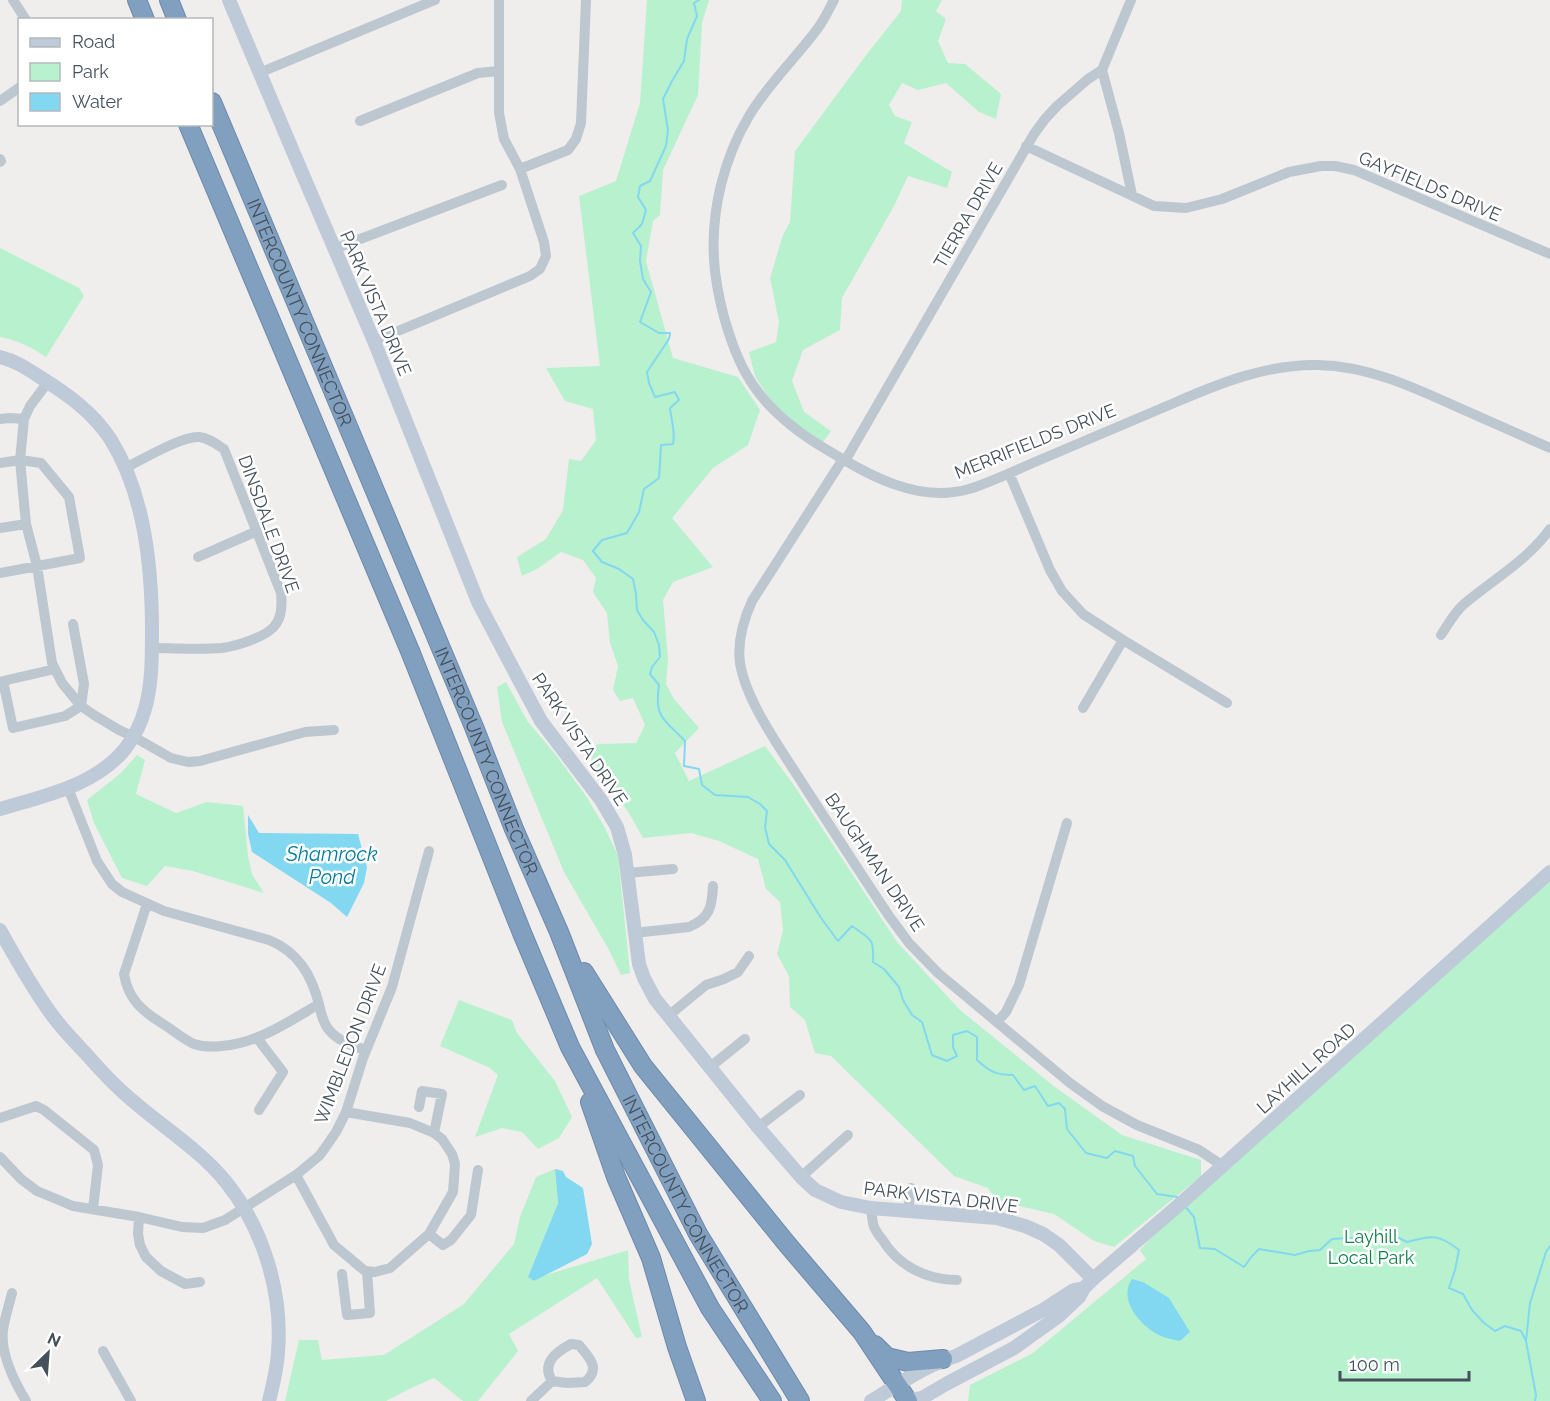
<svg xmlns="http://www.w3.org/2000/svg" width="1550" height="1401" viewBox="0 0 1550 1401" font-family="Raleway,sans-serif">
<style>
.green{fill:#b8f1ce}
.water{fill:#82d8f0}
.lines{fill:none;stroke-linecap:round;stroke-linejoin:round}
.stream{stroke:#82d8f0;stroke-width:2}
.highway-casing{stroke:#6d8aab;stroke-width:20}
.street{stroke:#bcc7d0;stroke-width:10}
.secondary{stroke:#becad7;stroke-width:14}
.highway{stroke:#819fbf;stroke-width:18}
.labels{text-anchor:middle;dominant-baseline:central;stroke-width:5;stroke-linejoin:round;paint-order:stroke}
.street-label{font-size:18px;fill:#44505b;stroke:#fff}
.park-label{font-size:18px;fill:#11804a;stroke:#fff}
.water-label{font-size:20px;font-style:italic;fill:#057c9e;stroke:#fff}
</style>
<rect width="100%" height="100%" fill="#f0eded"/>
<path class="green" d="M647 0H709L702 23 698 95 663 170 660 215 653 221 646 261 673 358 738 377 760 410 748 445 713 468 672 518 713 567 673 582 663 600 668 659 666 684 674 699 699 728 675 753 689 781 765 746 793 784 897 942 960 1010 1055 1087 1122 1135 1201 1160V1176L1114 1247 1094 1241 1054 1214 997 1201 988 1188 954 1176 831 1056 815 1053 805 1020 790 1007 789 976 777 954 783 930 780 902 766 889 758 859 719 841 691 833 643 838 629 813 587 752 598 744 636 743 645 725 633 698 620 701 613 690 618 666 610 643 607 613 593 592 596 578 583 560 561 552 537 569 522 576 517 557 546 539 563 510 569 459 581 461 596 440 593 409 565 401 546 368 600 366 579 196 616 181 640 103Z
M902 0H942L936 11 946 19 938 41 948 63 965 64 1001 94 996 119 979 112 946 83 918 90 902 83 889 105 895 116 912 122 904 143 952 172 947 188 908 176 894 206 842 298 840 330 803 350 792 381 804 412 831 431 823 442 792 422 770 400 755 376 749 352 776 342 779 322 770 278 783 235 790 222 795 151 867 54 901 11Z
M0 248 79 288 84 296 46 357C31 347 17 340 0 337Z
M506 682 528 722 556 755 586 796 605 828 618 856 630 973 621 975 609 950 564 872 502 722 497 687Z
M137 755 145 760 136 794 176 813 207 802 243 806 248 856 252 874 264 893 193 871 165 866 147 886 122 878 94 823 87 800 121 773Z
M1550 872V1401H968L970 1385 1033 1353 1146 1259 1140 1250 1173 1214Z
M459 1000 512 1020 517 1033 555 1081 572 1117 559 1138 538 1149 522 1132 502 1128 475 1137 498 1075 490 1068 440 1046Z
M555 1169 558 1203 528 1277 534 1281 543 1276 628 1250 629 1280 642 1337 636 1338 597 1278 509 1334 518 1351 478 1401H463L434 1378 411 1388 386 1401H285L299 1340H318L322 1360 384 1355 464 1304 514 1244 520 1217 536 1177Z"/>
<path class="water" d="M248 815 259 833 358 834 367 867 364 883 347 917 331 903 252 852 248 834Z
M555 1169 563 1171 566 1177 583 1188 592 1244 587 1254 534 1281 528 1277 558 1203Z
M1132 1279 1143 1282 1169 1298 1190 1332 1180 1341C1172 1339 1163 1338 1157 1334 1139 1324 1118 1299 1132 1279Z"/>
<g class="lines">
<path class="stream" d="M699 0 694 3 697 16 687 39 684 61 672 81 663 99 668 130 666 146 650 181 640 186 638 197 646 210 642 224 633 233 641 246 640 261 643 279 651 292 640 322 659 333H670L669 339 647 372 649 383 655 397 675 392 679 400 670 408C671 420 676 432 673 444L661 445 659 478 644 489 639 512 627 533 602 540 593 551 602 562 619 569 633 579 636 594 637 610 643 620 654 632 659 645 660 657 652 667 650 674 659 685C654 718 664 719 685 741L684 766 699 769 702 785 715 795 748 797 760 804 767 811 765 827 769 844 785 860 821 918 838 941 852 926C871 940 874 937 873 962L884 969 899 987 903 1000 912 1015 922 1022 932 1055 947 1061 957 1056 953 1047V1035L967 1031 977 1037V1060C989 1071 995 1075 1013 1075L1024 1090 1035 1086 1048 1106 1059 1103 1065 1109 1067 1129 1086 1153 1107 1158 1115 1151 1133 1156 1135 1166 1157 1194 1177 1197 1178 1199
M1184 1205 1194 1217 1200 1248 1215 1249 1244 1267 1252 1256 1259 1249 1295 1255 1309 1251 1320 1250 1332 1239 1347 1238 1361 1240 1377 1232 1389 1233 1407 1242C1432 1235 1439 1234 1459 1250L1455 1270 1449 1288 1463 1294 1472 1310 1484 1323 1495 1331 1505 1326 1521 1331 1526 1341
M1535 1401 1536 1395 1526 1341 1530 1303 1546 1252 1550 1246"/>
<g class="highway-casing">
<g id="highway">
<path d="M137 0 145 20"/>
<path d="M169 0 177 20"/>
<path id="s1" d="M212 102 474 727 514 829 559 932 605 1050 698 1234 800 1401"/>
<path d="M188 124 410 651 522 933 570 1047 710 1308 772 1401"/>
<path d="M584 972 643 1066 787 1244 862 1332 908 1401"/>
<path d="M590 1102 616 1177 651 1258 677 1347 696 1401"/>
<path d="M875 1345 887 1357 908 1362 943 1359"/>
</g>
</g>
<path class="street" d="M13 0 26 20
M834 0C829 9 824 20 818 28 796 58 768 84 749 116 724 158 711 210 714 259 715 279 719 298 724 317 730 338 737 359 748 377 766 408 794 430 824 448 867 474 917 504 969 489 994 481 1018 469 1042 459 1086 440 1130 422 1174 403 1220 383 1267 364 1318 365 1367 366 1411 386 1455 406 1486 420 1518 434 1550 448
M1102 70 1119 133 1132 195
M259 73 435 0
M0 101 20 87
M360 121 478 73 499 71
M1026 146 1154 206 1186 208 1222 199 1289 172 1321 166H1335L1354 170 1550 254
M0 159 1 161 0 162
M520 169 568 150 576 139 581 123 586 0
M334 249 502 185
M374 341 530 276 540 269 546 256 544 242 520 169 504 139 499 113V0
M48 382 30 406 24 419 20 460 26 524 37 566 52 663 62 683 81 706 94 715 119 730 134 737 171 758 188 762 200 761 305 732 334 730
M0 419 10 418 24 419
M843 459 752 601C743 621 737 641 740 663 746 701 780 748 801 781 830 826 859 871 889 916L909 943 938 973 1070 1083 1102 1106 1137 1125 1199 1150 1223 1166
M845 461 1034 134 1045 119 1057 106 1088 79 1102 70 1131 0
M0 463 20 460 41 463 69 497 80 558 0 573
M125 468C142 460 181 436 199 437 209 438 216 444 224 449L281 593C282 603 282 616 276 624 268 637 236 646 222 648 199 650 175 648 152 648
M1009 473 1050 570 1062 591 1083 614 1123 640 1227 703
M0 528 26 524
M198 557 257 531
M1441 635C1448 625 1454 613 1463 605 1492 580 1527 561 1550 529
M55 669 3 681 13 728 65 716 81 706 84 684 73 624
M1083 708 1123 640
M68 788 97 861 112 884 122 892 164 911 269 940C298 952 311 974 319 1004 321 1013 323 1023 329 1030 338 1041 353 1046 366 1050
M627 873 673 869
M147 904 124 974C128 999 142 1011 163 1024 173 1030 183 1039 194 1044 203 1047 213 1047 222 1046 258 1043 288 1022 319 1004
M634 933 689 927C710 918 712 907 713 886
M668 1016 706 985 724 979 738 972 749 956
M997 1022 1006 1012 1019 985 1067 823
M257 1038 283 1072 259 1110
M710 1067 745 1039
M419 1107 422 1091 442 1094 434 1133
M0 1118 36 1106 44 1110 94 1150 98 1165 93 1209
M758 1127 800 1095
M0 1157 21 1179 37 1191 73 1206 139 1217 182 1227 203 1228 225 1220 296 1175 319 1156 325 1148 336 1132 346 1112 363 1058 392 987 429 851
M296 1175 334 1245 365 1271 375 1272 390 1268 429 1234 453 1192 455 1164 452 1154 442 1139 434 1133 410 1123 346 1112
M801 1177 848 1135
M871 1208C872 1214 872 1221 874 1227 876 1231 879 1236 882 1239 898 1266 927 1280 957 1280
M908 1211 911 1188
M139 1217 138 1234 140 1245 146 1257 161 1271 185 1284 200 1282
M429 1234 443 1245 451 1240 471 1215 478 1170
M342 1274 347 1315 370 1313 367 1271
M12 1293C9 1305 5 1317 3 1330 0 1354 14 1381 26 1401
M571 1344 579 1345C590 1358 601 1369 585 1382L567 1383 552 1381C541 1363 556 1352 571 1344Z
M103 1351 131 1401
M531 1401 552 1381"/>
<path class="secondary" d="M229 0 297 161 374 341 478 602 518 678 541 721 601 800 617 827 625 855 639 964 644 978 655 999 758 1127 801 1177 815 1190 841 1202 871 1208 997 1218 1025 1226 1043 1234 1059 1245 1093 1279
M0 357C16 361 26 368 40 377 67 394 93 412 111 440 145 495 152 568 152 632 152 657 152 685 145 709 141 724 134 737 125 749 95 786 43 796 0 809
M0 930C16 959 33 989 52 1015 63 1030 76 1043 88 1056 102 1072 117 1088 133 1101 164 1128 200 1150 226 1182 263 1228 283 1293 278 1352 277 1369 273 1385 269 1401
M871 1401C898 1385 925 1365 956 1356L1043 1310 1074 1290 1084 1288
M906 1401 922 1398 946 1384 1014 1348 1060 1315 1079 1297 1084 1288 1093 1279 1180 1204 1550 872"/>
<use href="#highway" class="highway"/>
</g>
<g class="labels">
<g class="street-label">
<text transform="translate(1430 186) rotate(23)">GAYFIELDS DRIVE</text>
<text transform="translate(968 215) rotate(-60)">TIERRA DRIVE</text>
<text transform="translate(376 303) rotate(67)">PARK VISTA DRIVE</text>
<text stroke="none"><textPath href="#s1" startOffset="228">INTERCOUNTY CONNECTOR</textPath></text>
<text transform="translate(1035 441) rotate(-22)">MERRIFIELDS DRIVE</text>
<text transform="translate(269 524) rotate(70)">DINSDALE DRIVE</text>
<text transform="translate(580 739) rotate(56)">PARK VISTA DRIVE</text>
<text stroke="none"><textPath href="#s1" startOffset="714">INTERCOUNTY CONNECTOR</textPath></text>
<text transform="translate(875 862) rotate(56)">BAUGHMAN DRIVE</text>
<text transform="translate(350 1044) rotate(-69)">WIMBLEDON DRIVE</text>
<text transform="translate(1306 1068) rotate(-42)">LAYHILL ROAD</text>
<text transform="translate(941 1197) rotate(7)">PARK VISTA DRIVE</text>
<text stroke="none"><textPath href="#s1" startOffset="1200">INTERCOUNTY CONNECTOR</textPath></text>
</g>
<g class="park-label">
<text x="1371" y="1236">Layhill<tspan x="1371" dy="21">Local Park</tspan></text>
</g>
<g class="water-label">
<text x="332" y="854">Shamrock<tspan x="332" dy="23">Pond</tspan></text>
</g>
</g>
<rect x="18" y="18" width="195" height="108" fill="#ffffff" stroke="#b4b9bd" stroke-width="1.5"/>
<rect x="30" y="38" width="30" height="9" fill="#becad7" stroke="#b4b9bd" stroke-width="1.5"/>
<text x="72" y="48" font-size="18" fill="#44505b">Road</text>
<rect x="30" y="63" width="30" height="18" fill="#b8f1ce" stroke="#b4b9bd" stroke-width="1.5"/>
<text x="72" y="78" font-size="18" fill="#44505b">Park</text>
<rect x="30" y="93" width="30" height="18" fill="#82d8f0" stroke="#b4b9bd" stroke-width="1.5"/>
<text x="72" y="108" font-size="18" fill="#44505b">Water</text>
<g transform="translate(48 1353) rotate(25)" stroke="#ffffff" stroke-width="4.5" paint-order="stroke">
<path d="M0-4.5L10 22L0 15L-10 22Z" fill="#44505b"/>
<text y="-9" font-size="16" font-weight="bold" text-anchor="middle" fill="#44505b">N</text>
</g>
<path d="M1340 1371v9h129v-9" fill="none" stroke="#44505b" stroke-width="3"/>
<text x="1349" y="1371" font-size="18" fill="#44505b" stroke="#ffffff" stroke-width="4.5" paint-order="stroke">100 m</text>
</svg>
